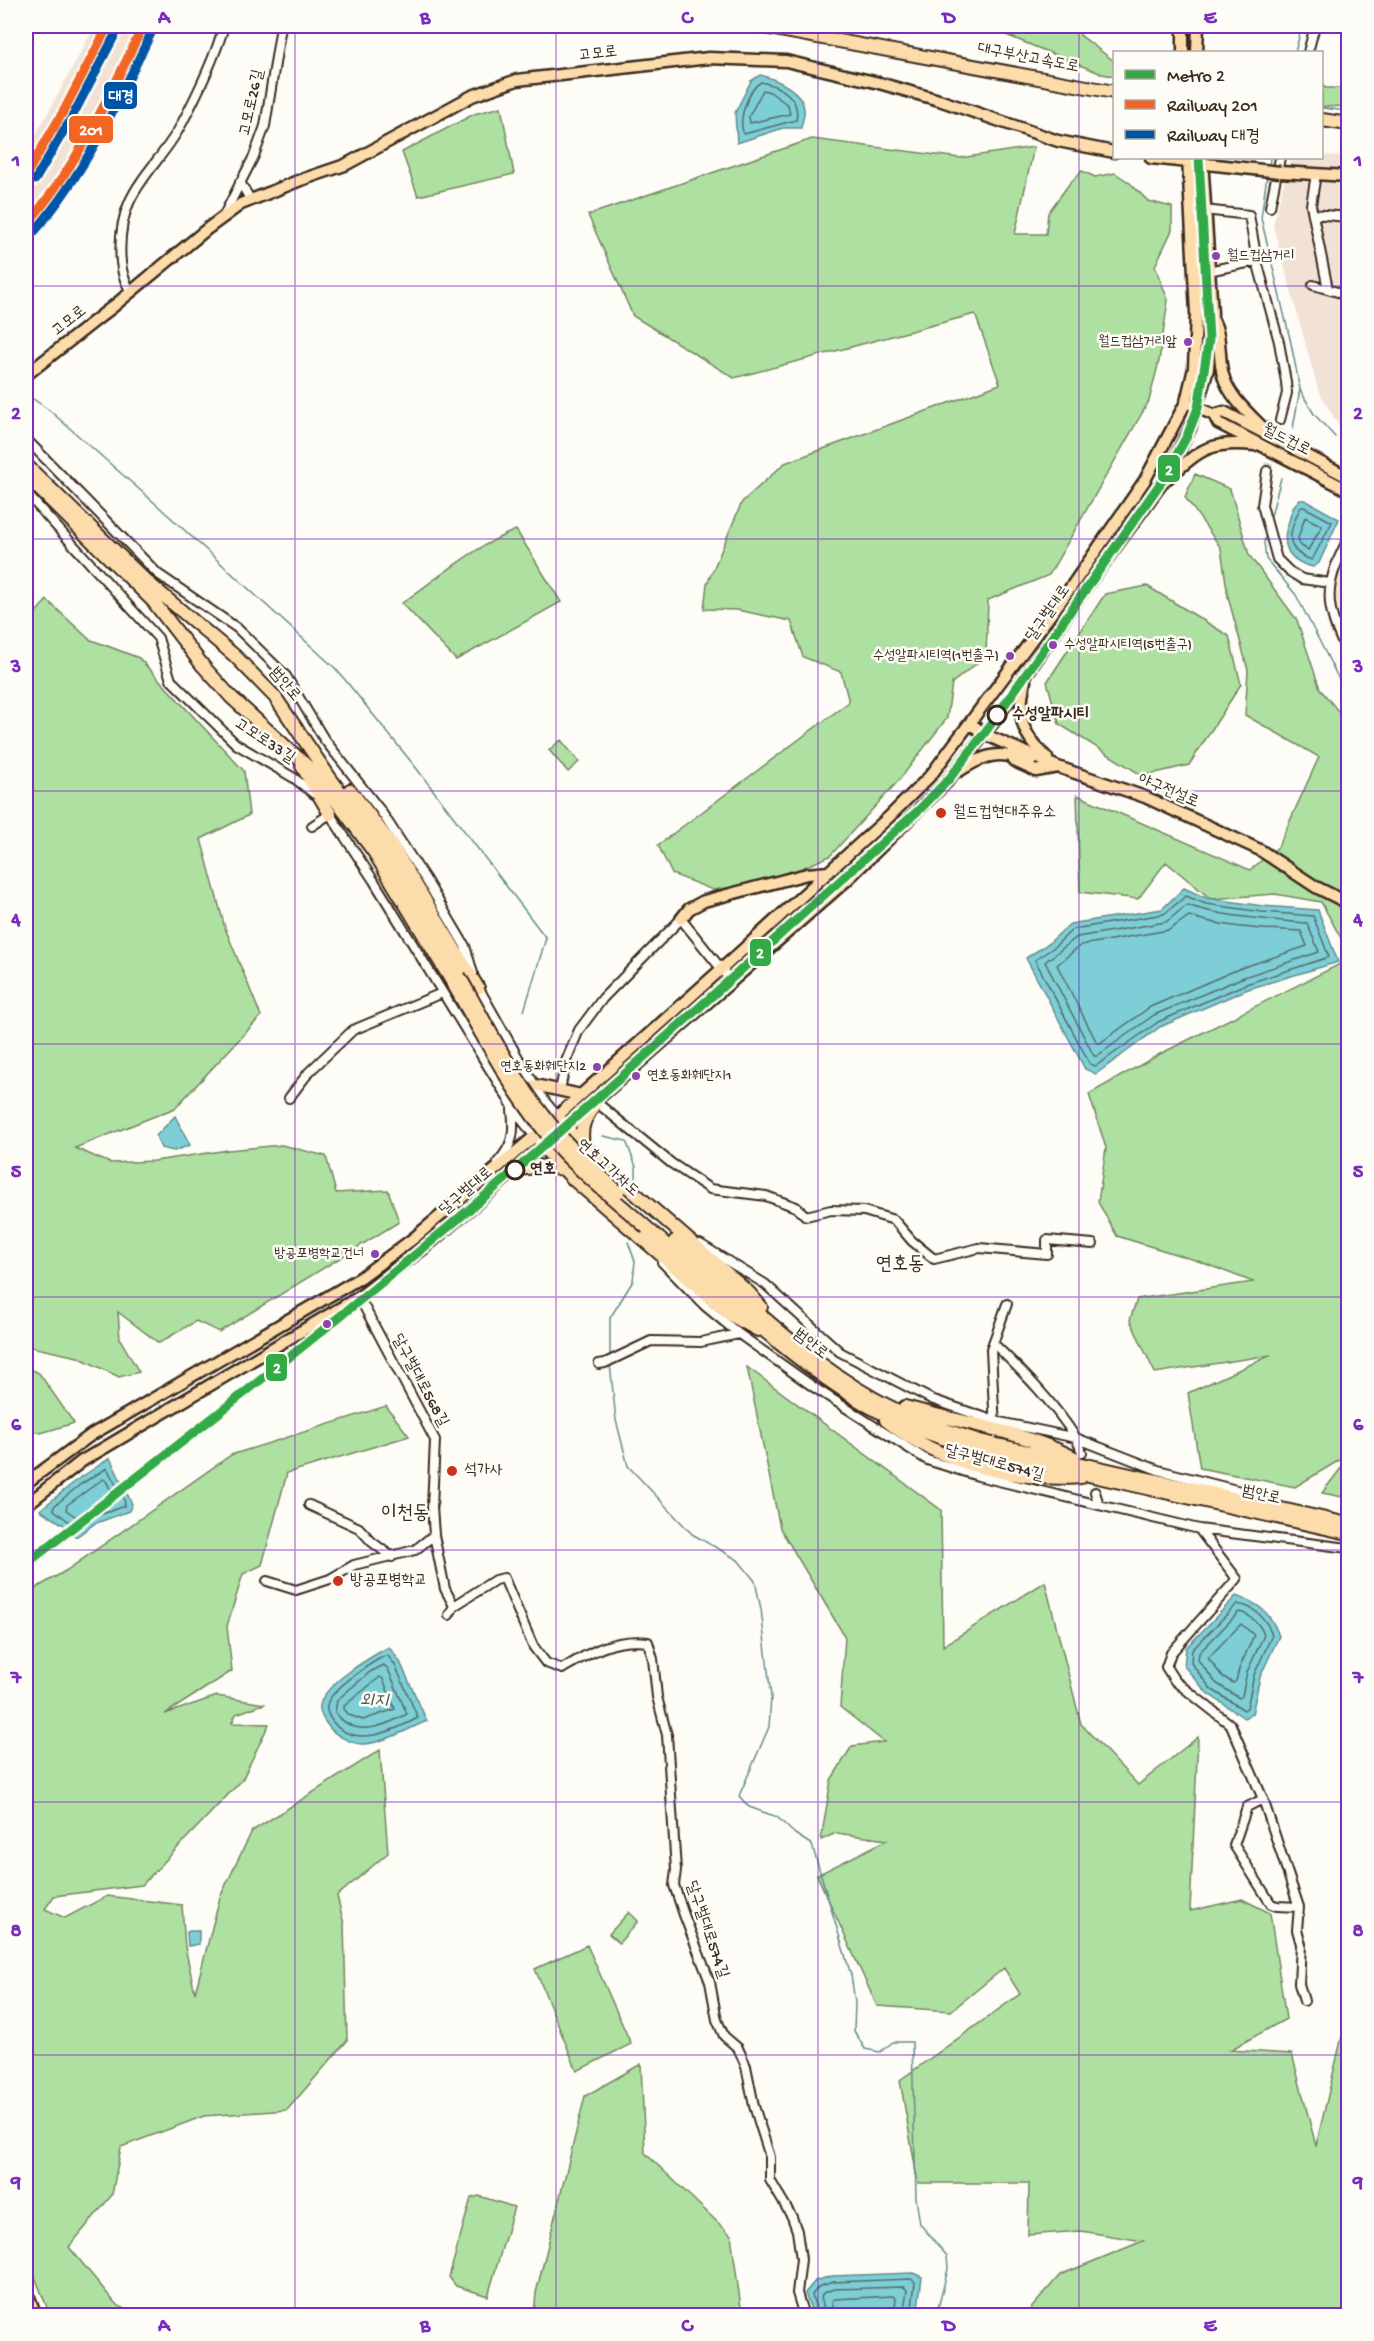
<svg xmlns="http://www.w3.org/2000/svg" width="1374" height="2341" viewBox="0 0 1374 2341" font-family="'Gochi Hand','Poor Story',sans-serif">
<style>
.built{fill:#f2e2d6}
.green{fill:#ade0a1;stroke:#748560;stroke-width:1.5}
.water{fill:#7dced6;stroke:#638c8c;stroke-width:1.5}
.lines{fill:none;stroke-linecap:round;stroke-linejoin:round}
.shore{stroke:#556c68;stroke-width:1.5}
.stream{stroke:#638c8c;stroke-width:1.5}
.minor-tunnel{stroke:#d6d2cc;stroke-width:8;stroke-dasharray:8 4;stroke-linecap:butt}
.minor-casing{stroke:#3b2a1e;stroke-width:12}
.major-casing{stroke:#3b2a1e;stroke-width:15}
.highway-casing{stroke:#3b2a1e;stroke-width:16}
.minor{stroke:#fdfcf7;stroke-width:8}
.major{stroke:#fddcac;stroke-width:10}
.highway{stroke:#fddcac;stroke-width:12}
.rail-casing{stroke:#3b2a1e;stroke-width:4}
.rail{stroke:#fdfcf7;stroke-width:1.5;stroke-dasharray:4.5;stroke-linecap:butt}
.major-bridge-casing{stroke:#3b2a1e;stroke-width:15;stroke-linecap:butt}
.highway-bridge-casing{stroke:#3b2a1e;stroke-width:16;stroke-linecap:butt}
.major-bridge{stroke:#fddcac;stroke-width:10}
.highway-bridge{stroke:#fddcac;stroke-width:12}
.rail-1-casing{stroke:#fdfcf7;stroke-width:14}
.rail-2-casing{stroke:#fdfcf7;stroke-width:14}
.rail-1{stroke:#f26522;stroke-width:9}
.rail-2{stroke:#0054a6;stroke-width:9}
.metro-1-casing{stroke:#fdfcf7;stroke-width:14}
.metro-1{stroke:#33aa46;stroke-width:9}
.grid{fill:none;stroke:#7b2cbf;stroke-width:1.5;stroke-opacity:0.55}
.bus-dot{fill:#8e44ad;stroke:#fdfcf7;stroke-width:2}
.stop-dot{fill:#fdfcf7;stroke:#3b2a1e;stroke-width:3}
.poi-dot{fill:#c8321e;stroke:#fdfcf7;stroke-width:2}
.labels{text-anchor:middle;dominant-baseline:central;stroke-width:5;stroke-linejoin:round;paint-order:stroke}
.bus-label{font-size:14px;fill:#3b2a1e;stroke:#fdfcf7;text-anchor:end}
.street-label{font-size:16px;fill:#3b2a1e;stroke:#fdfcf7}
.stop-label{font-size:16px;font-weight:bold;fill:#3b2a1e;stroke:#fdfcf7;text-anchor:start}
.poi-label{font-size:16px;fill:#3b2a1e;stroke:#fdfcf7;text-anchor:start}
.water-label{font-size:18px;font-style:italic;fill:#4f5b55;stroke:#fdfcf7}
.quarter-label{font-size:20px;fill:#3b2a1e;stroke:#fdfcf7}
.line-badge{stroke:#fdfcf7;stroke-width:2}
.badge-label{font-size:16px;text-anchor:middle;font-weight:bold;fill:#fff}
.neatline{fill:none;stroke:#7b2cbf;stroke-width:2}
.grid-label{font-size:20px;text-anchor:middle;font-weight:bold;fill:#7b2cbf}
</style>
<rect width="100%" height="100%" fill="#fdfcf7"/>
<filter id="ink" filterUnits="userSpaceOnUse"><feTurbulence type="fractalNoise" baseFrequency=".0167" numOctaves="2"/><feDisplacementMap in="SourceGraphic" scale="12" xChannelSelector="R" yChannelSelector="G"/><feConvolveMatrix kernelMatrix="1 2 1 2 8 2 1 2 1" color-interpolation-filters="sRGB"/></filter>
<g filter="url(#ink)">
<path class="built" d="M95 26H161L152 45 67 190 26 234V153Z
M1322 155 1348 156V442L1318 390 1273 225 1290 158H1322Z
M1348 526V668L1329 631 1323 592Z"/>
<path class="green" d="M984 26H1079L1080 35 1114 61V76L1102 74Z
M1322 84 1325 88H1348V106L1322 107Z
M501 107 514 174 418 196 402 152 474 114Z
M812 139 960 158 1034 147 1015 234H1046L1048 213 1069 184 1082 171 1095 177 1115 173 1130 183 1148 201 1172 207V230L1155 266 1168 300 1159 361 1149 401 1049 575 988 600 986 656 952 683 947 718 900 779 830 856 773 881 713 890 672 874 658 845 849 702 841 672 803 657 791 621 737 610 704 609 707 584 742 502 785 463 1000 384 975 314 734 378 633 316 588 215Z
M1195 474 1230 489 1249 555 1297 620 1320 689 1348 723V951L1321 902 1275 894 1211 899 1166 862 1138 899 1080 892 1077 795 1250 870 1278 847 1319 757 1245 715 1248 670 1228 597 1221 548 1185 497Z
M516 530 561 602 456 660 402 603C438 578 475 546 516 530Z
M1147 586 1229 636 1241 684 1189 765 1143 776 1059 724 1047 682 1105 594Z
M47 600 89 639 139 658 244 771 249 815 201 839 225 928 261 1016 175 1108 75 1148 110 1163 154 1161 228 1150 282 1145 326 1156 336 1193 388 1190 399 1222 219 1332 196 1321 159 1343 118 1312 120 1339 139 1372 119 1377 78 1357 26 1346V623Z
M561 740 579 762 568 772 549 750Z
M1348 960V1455L1295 1487 1200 1468 1188 1393 1271 1355 1155 1373 1130 1320 1137 1299 1253 1282 1198 1261 1117 1236 1098 1202 1106 1148 1089 1094 1158 1055Z
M26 1367 39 1373 74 1423 41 1433 26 1428Z
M747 1367 941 1510 943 1646 1045 1582 1081 1724 1138 1785 1198 1737 1190 1911 1242 1899 1270 1913 1286 2019 1230 2050 1292 2054 1316 2146 1348 2011V2315H1032L1028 2312 1060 2275 1143 2241 1081 2231 1028 2235 1029 2183H918L900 2080 1020 1994 1004 1968 951 2011 877 2006 817 1875 887 1840 836 1833 821 1840 831 1780 852 1746 884 1742 840 1707 845 1637 780 1528Z
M386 1406 409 1436 287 1473 262 1565 243 1574 227 1626 232 1671 165 1714 217 1696 264 1704 236 1714 232 1723 269 1724 242 1780 142 1885 54 1896 45 1909 65 1918 107 1896 182 1905 185 1947 195 1993 220 1897 252 1831 380 1750 388 1853 337 1896 344 1924 347 2041 287 2110 204 2116 121 2147 112 2195 69 2247 115 2303 133 2315H50L26 2254V1594L67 1570 231 1455Z
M1348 1459V1498L1322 1493Z
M629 1912 638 1921 619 1943 609 1934Z
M587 1945 631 2044 577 2071 535 1969Z
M641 2064 645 2153 731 2235 742 2315H534L536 2293 585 2096Z
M479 2196 514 2207 488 2296 456 2286 449 2277 471 2198Z"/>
<path class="water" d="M760 75C776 79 802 90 804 109 805 115 802 122 801 128H783L737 143 735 113 751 81Z
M1299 500H1305L1339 519 1319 563 1313 567C1287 561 1280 544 1289 521 1291 513 1293 505 1299 500Z
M1184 888 1206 898 1263 906 1318 910 1338 962 1248 989 1160 1027 1096 1074 1085 1069 1026 958 1049 943 1070 924 1162 909Z
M175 1116 190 1145 174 1151 161 1148 156 1136Z
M110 1458 132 1504 129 1511 94 1524 76 1537 64 1525 40 1510 77 1480Z
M1236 1596C1259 1603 1271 1613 1279 1636L1260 1677 1252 1714 1244 1718 1207 1693 1184 1666 1186 1648Z
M389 1647 400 1662 427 1721C410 1728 380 1745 361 1744 350 1743 335 1735 329 1727 324 1721 319 1714 320 1706 322 1685 372 1656 389 1647Z
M190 1931H199V1944L188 1946 187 1932Z
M913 2273 922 2277 917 2315H813L805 2293 815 2281 832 2276Z"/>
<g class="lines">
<path class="shore" d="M761 82C781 86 801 98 796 120L744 134C737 121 748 89 761 82Z
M763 90 770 92 788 105 790 114 750 123 749 116Z
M1301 507H1304L1332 522 1312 560C1282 551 1289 529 1301 507Z
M1305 517 1322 526 1308 550 1300 545 1298 538Z
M1186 896 1206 904 1262 912 1313 916 1329 957 1246 984 1158 1022 1096 1066 1090 1064 1035 960 1053 948 1073 929 1164 914Z
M1187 905C1226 918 1266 919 1307 923L1319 952 1244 977 1154 1015 1097 1056H1094L1045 962 1077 937 1166 922Z
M1189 916C1224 928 1264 929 1301 931L1307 946 1241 968 1150 1007 1100 1043H1097L1057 965 1081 945 1169 930Z
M107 1468 125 1502 124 1506 92 1518 77 1528 54 1510V1506L81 1484Z
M103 1479 106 1481 115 1498 114 1502 89 1511 78 1518 66 1510 67 1505Z
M1237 1604C1254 1606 1267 1619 1272 1635L1254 1675 1247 1708 1244 1710 1211 1689 1191 1663 1192 1650Z
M1239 1612C1250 1614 1261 1625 1264 1635L1247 1672 1242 1696 1239 1698 1216 1683 1198 1660 1199 1653Z
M1241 1624 1254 1635 1239 1669 1236 1681 1233 1683 1222 1676 1208 1658Z
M387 1655 395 1665 418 1718C393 1731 354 1749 333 1722 329 1717 326 1711 327 1705 330 1690 373 1661 387 1655Z
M384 1665 388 1669 407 1714C383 1727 354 1739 335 1712L337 1700 370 1672Z
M380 1677 383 1679 395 1709 363 1720 349 1715 344 1709V1706Z
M818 2316 812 2295 818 2287 833 2282 911 2279 915 2282 911 2316
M826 2316 821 2297 823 2293 834 2289 904 2287 907 2290 903 2316
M835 2316 832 2302 834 2299 893 2296 896 2299 894 2316"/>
<path class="stream" d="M1295 52 1302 26
M1322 108 1348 111
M1269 166 1270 158
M1267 176 1261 218 1291 343 1300 389 1293 428
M1300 390 1314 414 1335 437
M26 394 49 410 157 505 335 668 346 681 417 769 546 938 524 1011
M1271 516 1281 478
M1267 533 1264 542 1266 559 1296 595 1348 697
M603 1136 626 1141 636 1167V1181
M610 1357V1318L633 1281 635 1261 628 1242
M610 1364 616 1420 628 1466 692 1534 738 1560 755 1581 761 1609 771 1697 769 1727 739 1796 749 1807 777 1817 795 1834 812 1845 851 1975 855 2002 854 2031 865 2049 880 2052 893 2042H912L916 2198 920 2224 947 2256 948 2269 936 2316"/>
<path class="minor-tunnel" d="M1267 471 1280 420
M1082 1452 1095 1492"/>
<g class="minor-casing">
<path id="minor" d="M1308 52 1315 26
M1316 174 1311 205 1328 289
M240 182 250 199
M1270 207 1280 158
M1204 210 1249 215 1257 261 1279 342 1286 382 1287 393 1280 420
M1313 214 1348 217
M224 215 254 156 265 126 281 26
M1208 271 1257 261
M1313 285 1348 295
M132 292C115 272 119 226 129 203 140 177 166 153 180 127 197 95 214 60 224 26
M26 439 158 574 237 628 286 676 324 739 380 810 426 880 465 946 473 973
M1267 471 1262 505 1277 559 1289 571 1302 579 1330 583
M26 493 158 638 171 680 236 744 294 778 314 794
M1348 539C1323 588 1324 605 1348 654
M329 813 374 881 518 1115 543 1147
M312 826 330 814
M477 985 516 1054 544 1100 557 1116
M560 1090 566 1061 579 1030 603 998 681 919 732 982
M289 1098 309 1072 353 1030 442 993
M596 1102 671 1163 710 1189 766 1196 796 1207 806 1216 831 1210 864 1211 894 1220 912 1241 934 1259 979 1248 1047 1254V1240L1093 1244
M498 1162C513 1145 515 1133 512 1110
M700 1244 765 1284 840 1352 931 1399 995 1421 1076 1438
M662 1262 705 1306 739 1334
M359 1297 435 1440 432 1507 434 1535 445 1589 454 1606 449 1615
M993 1343C1024 1373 1053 1402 1076 1438
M599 1364 605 1363 651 1341 701 1342 739 1334 815 1388 927 1460 978 1476 1199 1529 1348 1548
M1082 1452 1076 1438 1158 1470 1260 1496
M978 1468 995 1429 991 1349 1007 1304
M1095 1492 1099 1505
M309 1505 359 1528 372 1542 392 1557
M1199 1529 1237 1579 1171 1653 1166 1667 1175 1681 1231 1725 1263 1799 1299 1907 1297 1930 1301 1944 1299 1984 1304 2001
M267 1581 296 1590 330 1579 354 1565 415 1550 434 1535
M454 1606 495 1580 504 1578 533 1646 546 1663 562 1669C591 1652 613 1638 648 1642L653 1659 657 1697 667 1735 676 1870 674 1885 684 1915 710 1982 717 2020 724 2036 738 2048 746 2066 754 2106 770 2157V2180L792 2217 797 2231 801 2259 797 2293 804 2316
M1263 1799 1247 1807 1234 1845 1271 1904 1277 1906 1299 1907"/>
</g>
<g class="major-casing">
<path id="major" d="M1183 52V26
M1197 52 1198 26
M1151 158 1253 169
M1280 172 1348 176
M1213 320C1222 337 1218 357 1223 375 1228 395 1248 413 1262 427
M26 375 115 305 207 229 241 204 298 181 345 165 472 96 517 80 709 58 786 61 879 83 939 100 1058 141 1114 152
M1192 405 1214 415 1218 423 1348 490
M1214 415 1224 412 1348 477
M1168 478C1200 450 1210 440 1255 445
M1025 681C1017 716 1020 733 1047 758
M970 723 984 734 1058 767 1145 797 1260 850 1316 887 1348 903
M1014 761 1036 771 1058 767
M959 771C990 751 997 753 1032 760
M681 919 689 909 704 901 807 874 829 872
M535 1085 581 1095
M560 1132 848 879 947 782 996 719 1080 596 1163 482 1190 429 1208 369 1212 314 1202 158
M26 1483 91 1435 360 1278 414 1238 535 1136 736 956 889 817 931 775 1071 587 1145 480 1186 402 1194 368 1196 313 1188 158
M26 1505 82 1461 359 1297 423 1249 548 1142
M26 2289 36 2316"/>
</g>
<g class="highway-casing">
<path id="highway" d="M758 26 1114 92
M1322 120 1348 124
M26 465 146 581 235 656 275 697 330 778 381 847 459 976
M26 476 153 601 203 666 231 697 318 776 374 852 451 980
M302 766 330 814
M350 790 391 844 478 988
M557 1116 568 1130 604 1166 749 1293 761 1307
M543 1147 574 1180 731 1315 758 1330
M583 1147C580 1125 584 1120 596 1102
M517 1169 547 1166 563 1169
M647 1228C716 1287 788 1359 867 1405 902 1425 939 1438 977 1449
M675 1241C740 1294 800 1357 873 1398 906 1417 943 1430 980 1441
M905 1407C962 1423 1022 1431 1075 1458
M886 1420C939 1463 1014 1482 1081 1477
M993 1444 1348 1524
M991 1453 1348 1533"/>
</g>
<use href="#minor" class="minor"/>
<use href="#major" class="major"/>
<use href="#highway" class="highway"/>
<g class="rail-casing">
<path id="rail" d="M26 29 28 26
M124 64 141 26
M26 166 59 110 103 26"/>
</g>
<use href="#rail" class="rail"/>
<g class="major-bridge-casing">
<path id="major-bridge" d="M1253 169 1280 172"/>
</g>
<g class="highway-bridge-casing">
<path id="highway-bridge" d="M459 976C486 1023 511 1074 545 1117 566 1145 592 1168 618 1192
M451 980C484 1037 514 1098 558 1147 585 1177 617 1201 647 1228
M980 1441 993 1444
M977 1449 991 1453"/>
</g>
<use href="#major-bridge" class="major-bridge"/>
<use href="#highway-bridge" class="highway-bridge"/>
<g class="rail-1-casing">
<path id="rail-1" d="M26 175 63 112 108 26
M26 225C78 166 109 96 143 26"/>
</g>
<g class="rail-2-casing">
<path id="rail-2" d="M35 180 72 117 117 31
M34 232C86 172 118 102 152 31"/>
</g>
<use href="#rail-1" class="rail-1"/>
<use href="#rail-2" class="rail-2"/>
<g class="metro-1-casing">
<path id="metro-1" d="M26 1564C190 1436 354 1309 512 1173 650 1054 784 930 920 809L949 779 986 731 1164 478 1187 436 1198 408 1209 339 1199 158"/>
</g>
<use href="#metro-1" class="metro-1"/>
</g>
</g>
<path class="grid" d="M295 26V2316M556 26V2316M818 26V2316M1079 26V2316M26 286H1348M26 539H1348M26 791H1348M26 1044H1348M26 1297H1348M26 1550H1348M26 1802H1348M26 2055H1348"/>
<g class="bus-dot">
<circle cx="1216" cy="256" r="5"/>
<circle cx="1188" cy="342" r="5"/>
<circle cx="1053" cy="645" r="5"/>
<circle cx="1010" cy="656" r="5"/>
<circle cx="597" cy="1067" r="5"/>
<circle cx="636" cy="1076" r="5"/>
<circle cx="375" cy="1254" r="5"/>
<circle cx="327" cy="1324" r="5"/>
</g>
<g class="stop-dot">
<circle cx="997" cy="715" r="9"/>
<circle cx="515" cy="1170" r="9"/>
</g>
<g class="poi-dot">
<circle cx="941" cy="813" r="6"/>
<circle cx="452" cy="1471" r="6"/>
<circle cx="338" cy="1581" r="6"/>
</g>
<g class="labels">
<g class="bus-label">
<text x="1227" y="256" text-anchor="start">월드컵삼거리</text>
<text x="1177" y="342">월드컵삼거리앞</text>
<text x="1064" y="645" text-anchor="start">수성알파시티역(5번출구)</text>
<text x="999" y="656">수성알파시티역(1번출구)</text>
<text x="586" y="1067">연호동화훼단지2</text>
<text x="647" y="1076" text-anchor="start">연호동화훼단지1</text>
<text x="364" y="1254">방공포병학교건너</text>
</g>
<g class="street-label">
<text transform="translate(598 55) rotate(-7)">고모로</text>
<text transform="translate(1028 59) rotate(11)">대구부산고속도로</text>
<text transform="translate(253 103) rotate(-78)">고모로26길</text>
<text transform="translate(70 322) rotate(-39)">고모로</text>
<text transform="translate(1286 441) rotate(27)">월드컵로</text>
<text transform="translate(1049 614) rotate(-55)">달구벌대로</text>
<text transform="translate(284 685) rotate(50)">범안로</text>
<text transform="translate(264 742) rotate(33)">고모로33길</text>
<text transform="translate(1168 792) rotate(23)">야구전설로</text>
<text transform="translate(607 1169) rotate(42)">연호고가차도</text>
<text transform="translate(467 1192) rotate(-41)">달구벌대로</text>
<text transform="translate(810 1345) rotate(38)">범안로</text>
<text transform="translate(419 1381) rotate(62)">달구벌대로568길</text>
<text transform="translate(994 1464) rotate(15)">달구벌대로574길</text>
<text transform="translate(1261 1496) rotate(13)">범안로</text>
<text transform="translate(706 1930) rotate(71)">달구벌대로574길</text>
</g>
<g class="stop-label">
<text x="1012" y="715">수성알파시티</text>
<text x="530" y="1170">연호</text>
</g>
<g class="poi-label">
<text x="953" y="813">월드컵현대주유소</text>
<text x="464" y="1471">석가사</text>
<text x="350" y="1581">방공포병학교</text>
</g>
<g class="water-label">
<text x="374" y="1701">외지</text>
</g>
<g class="quarter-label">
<text x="900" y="1265">연호동</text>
<text x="405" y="1514">이천동</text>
</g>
</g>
<g class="line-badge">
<rect x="103" y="81" width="35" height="29" rx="6" fill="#0054a6"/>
<rect x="68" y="115" width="46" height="29" rx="6" fill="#f26522"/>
<rect x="1157" y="454" width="24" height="29" rx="6" fill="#33aa46"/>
<rect x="749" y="938" width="23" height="29" rx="6" fill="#33aa46"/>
<rect x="265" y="1353" width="23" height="29" rx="6" fill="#33aa46"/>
</g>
<g class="badge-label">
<text x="121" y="101">대경</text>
<text x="91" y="135">201</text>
<text x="1169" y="475">2</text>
<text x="760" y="958">2</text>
<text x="277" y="1373">2</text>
</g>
<rect width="1374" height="2341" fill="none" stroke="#fdfcf7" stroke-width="66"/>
<rect x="1113" y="51" width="210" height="108" fill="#fdfcf7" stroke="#afa8a0" stroke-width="1.5"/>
<rect x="1125" y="70" width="30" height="9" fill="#33aa46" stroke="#afa8a0" stroke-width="1.5"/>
<text x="1167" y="81" font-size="18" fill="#3b2a1e">Metro 2</text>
<rect x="1125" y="100" width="30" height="9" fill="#f26522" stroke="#afa8a0" stroke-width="1.5"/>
<text x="1167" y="111" font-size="18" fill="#3b2a1e">Railway 201</text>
<rect x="1125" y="130" width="30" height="9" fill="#0054a6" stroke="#afa8a0" stroke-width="1.5"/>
<text x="1167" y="141" font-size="18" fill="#3b2a1e">Railway 대경</text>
<rect x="33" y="33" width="1308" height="2275" class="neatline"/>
<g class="grid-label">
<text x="164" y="23">A</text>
<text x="425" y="23">B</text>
<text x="687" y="23">C</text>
<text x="949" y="23">D</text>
<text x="1210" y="23">E</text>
<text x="16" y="166">1</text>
<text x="1358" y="166">1</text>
<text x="16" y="419">2</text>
<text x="1358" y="419">2</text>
<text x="16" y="672">3</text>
<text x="1358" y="672">3</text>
<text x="16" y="925">4</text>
<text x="1358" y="925">4</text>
<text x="16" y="1177">5</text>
<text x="1358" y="1177">5</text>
<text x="16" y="1430">6</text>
<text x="1358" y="1430">6</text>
<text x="16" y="1683">7</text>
<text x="1358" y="1683">7</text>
<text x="16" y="1936">8</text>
<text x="1358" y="1936">8</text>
<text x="16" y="2188">9</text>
<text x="1358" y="2188">9</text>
<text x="164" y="2331">A</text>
<text x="425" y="2331">B</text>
<text x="687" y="2331">C</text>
<text x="949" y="2331">D</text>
<text x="1210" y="2331">E</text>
</g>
</svg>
